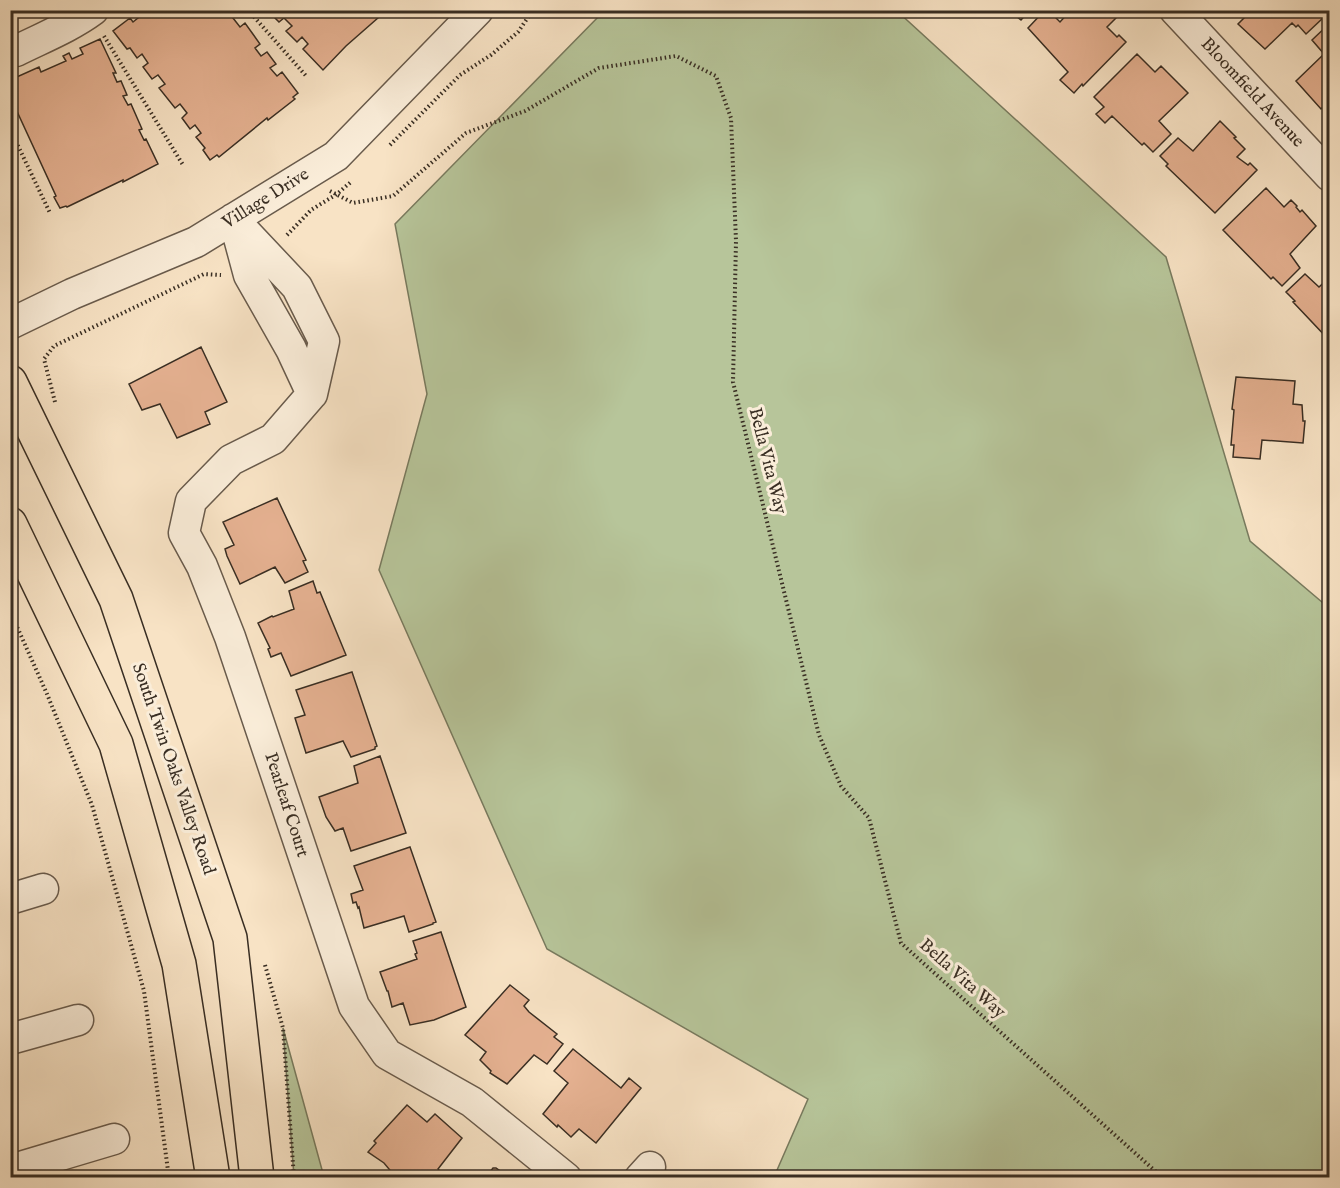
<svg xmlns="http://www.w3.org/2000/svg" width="1340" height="1188" viewBox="0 0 1340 1188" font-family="'IM FELL English',serif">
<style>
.green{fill:#b7c59a;stroke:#787a5e;stroke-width:1.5}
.building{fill:#e5b191;stroke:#392e23;stroke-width:1.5}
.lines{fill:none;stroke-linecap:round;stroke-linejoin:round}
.minor-casing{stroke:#695b4c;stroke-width:33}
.major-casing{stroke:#392e23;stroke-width:36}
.path{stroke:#392e23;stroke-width:4;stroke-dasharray:1.5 3;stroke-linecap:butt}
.minor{stroke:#faedd9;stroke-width:30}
.major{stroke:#f8e3c5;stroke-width:33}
.labels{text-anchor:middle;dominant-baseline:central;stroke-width:6;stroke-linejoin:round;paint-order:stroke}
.street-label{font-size:18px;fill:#392e23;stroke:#faedd9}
</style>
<rect width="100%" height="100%" fill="#f8e3c5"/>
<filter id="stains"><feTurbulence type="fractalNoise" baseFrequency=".00333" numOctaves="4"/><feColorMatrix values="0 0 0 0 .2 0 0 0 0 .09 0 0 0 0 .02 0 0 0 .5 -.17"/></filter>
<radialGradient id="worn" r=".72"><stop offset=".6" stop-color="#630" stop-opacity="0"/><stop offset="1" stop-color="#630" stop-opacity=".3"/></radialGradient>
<path class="green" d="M604 11H897L1166 257 1250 541 1329 608V1177H774L808 1099 547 949 379 570 427 394 395 224Z
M283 1028 324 1177H294Z"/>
<path class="building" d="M148 10H235L238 14 233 18 240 27 245 23 260 44 255 48 261 56 267 52 276 64 270 68 277 76 282 72 298 93 293 97 295 99 268 120 267 118 219 157 217 155 210 160 203 150 205 148 196 137 201 133 195 125 190 129 182 118 187 113 180 104 175 108 159 88 165 84 158 75 152 79 143 67 148 63 142 54 137 58 130 48 127 49 113 31 130 18 133 22Z
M267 10H387L346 46 323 70 303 49 308 44 302 37 297 42 286 31 292 26 284 18 279 22Z
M1006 10H1030L1021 20 1012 13 1011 15Z
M1045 10H1048L1060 22 1071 10H1105L1109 15 1111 13 1116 18 1107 27 1117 37 1119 35 1126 42 1083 86 1082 84 1074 93 1060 80 1068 72 1028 28Z
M1242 10H1326L1327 11 1324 14 1325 16 1306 34 1298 25 1296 27 1292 23 1265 49 1238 24 1247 15Z
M1330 23V100L1321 109 1296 81 1324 54 1312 40Z
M100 39 116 73H113L117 82 121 81 127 95 123 96 128 105 131 104 142 129 139 130 144 140 146 139 158 164 123 182V180L67 207 66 206 60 208 54 197 56 196 14 105 11 106 10 104V80L39 67 41 72 66 61 63 56 69 53 72 59 83 54 80 48Z
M1137 54 1155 72 1161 66 1188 93 1159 121 1171 134 1153 152 1144 143 1142 145 1112 116 1105 123 1096 114 1104 107 1094 97Z
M1220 121 1236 137 1234 138 1245 149 1237 157 1248 165 1250 163 1257 170 1215 213 1166 166 1168 164 1160 156 1178 138 1193 151Z
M1266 188 1284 207 1291 200 1297 206 1296 207 1300 212 1302 210 1316 226 1290 254 1300 268 1282 286 1273 277 1271 279 1223 230Z
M1305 274 1319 287 1330 277V341L1293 302 1295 301 1286 292Z
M201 347 227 402 205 412 210 424 177 438 160 404 142 410 129 384Z
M1236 377 1295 381 1293 404 1302 405 1303 421H1305L1303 443 1262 440 1260 459 1233 457 1234 445H1231L1234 410 1232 409Z
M277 498 306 560 303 561 308 572 285 583 275 567 240 584 227 556 225 549 234 545 223 522Z
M313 581 317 593 320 592 346 655 291 676 281 653 271 657 268 649 270 648 258 623 272 616 273 617 294 609 289 591Z
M352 672 377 746 375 747V749L351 757 343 741 306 753 295 718 305 715 296 690Z
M380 756 406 833 351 851 343 828 335 831 326 817 319 797 358 783 354 766Z
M410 847 436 922 433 923V924L409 932 404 916 364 928 359 907 358 908 356 902 353 903 351 894 363 890 354 866Z
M441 932 466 1007 434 1020 410 1025 403 1003 392 1007 388 991H387L380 972 417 959 415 954 417 953 413 941Z
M510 985 529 1000 524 1006 529 1012 557 1034 554 1037 563 1044 547 1064 534 1055 507 1084 490 1073 491 1071 480 1060 486 1052 465 1035Z
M573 1049 621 1088 629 1078 641 1088 596 1143 579 1129 571 1137 558 1125 557 1127 543 1114 568 1083 554 1071Z
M407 1105 427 1122 435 1114 462 1138 438 1169 446 1178H401L396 1173 394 1175 384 1163 368 1152 376 1143 374 1141Z
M493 1168H496L510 1178 486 1177Z"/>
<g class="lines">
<g class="minor-casing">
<path id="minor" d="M1175 10 1330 176
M10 50 16 51C42 38 70 27 93 10
M233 219 297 287 324 341 312 394 273 439 231 460 191 501 184 533 202 566 230 637 354 1006 387 1054 472 1102 566 1178
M235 223 249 275 291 349 312 394
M10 324 72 294 196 242 336 156 478 10
M10 899 43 889
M10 1039 78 1020
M10 1170 114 1139
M640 1178 650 1167"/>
</g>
<g class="major-casing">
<path id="major" d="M10 382 116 599 230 938 257 1178
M10 524 116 744 179 964 213 1178"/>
</g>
<path class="path" d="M248 10 307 77
M104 36 183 165
M10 129 50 213
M390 145 460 75 491 55 518 32 533 10
M330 191 353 203 393 196 466 133 525 111 599 68 676 56 716 76 731 118 736 241 733 382 819 735 841 786 869 818 901 943 1163 1178
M287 235 311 210 337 194 352 181
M55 402 44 359 54 346 204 274 221 275
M10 611 47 694 92 805 144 991 169 1178
M265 965 283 1028 294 1178"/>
<use href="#minor" class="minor"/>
<use href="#major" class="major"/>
</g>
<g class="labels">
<g class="street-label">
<text transform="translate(1252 93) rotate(47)">Bloomfield Avenue</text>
<text transform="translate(266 199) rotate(-32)">Village Drive</text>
<text transform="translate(767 461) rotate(76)">Bella Vita Way</text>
<text transform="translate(173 769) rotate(71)">South Twin Oaks Valley Road</text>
<text transform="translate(286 805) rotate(72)">Pearleaf Court</text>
<text transform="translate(962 979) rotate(42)">Bella Vita Way</text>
</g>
</g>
<rect width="1340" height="1188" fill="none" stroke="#f8e3c5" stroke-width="36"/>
<rect x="12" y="12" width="1316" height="1164" fill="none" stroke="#392e23" stroke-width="3"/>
<rect x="18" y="18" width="1304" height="1152" fill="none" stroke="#392e23" stroke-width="1.5"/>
<rect width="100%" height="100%" filter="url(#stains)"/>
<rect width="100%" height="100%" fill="url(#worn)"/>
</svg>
